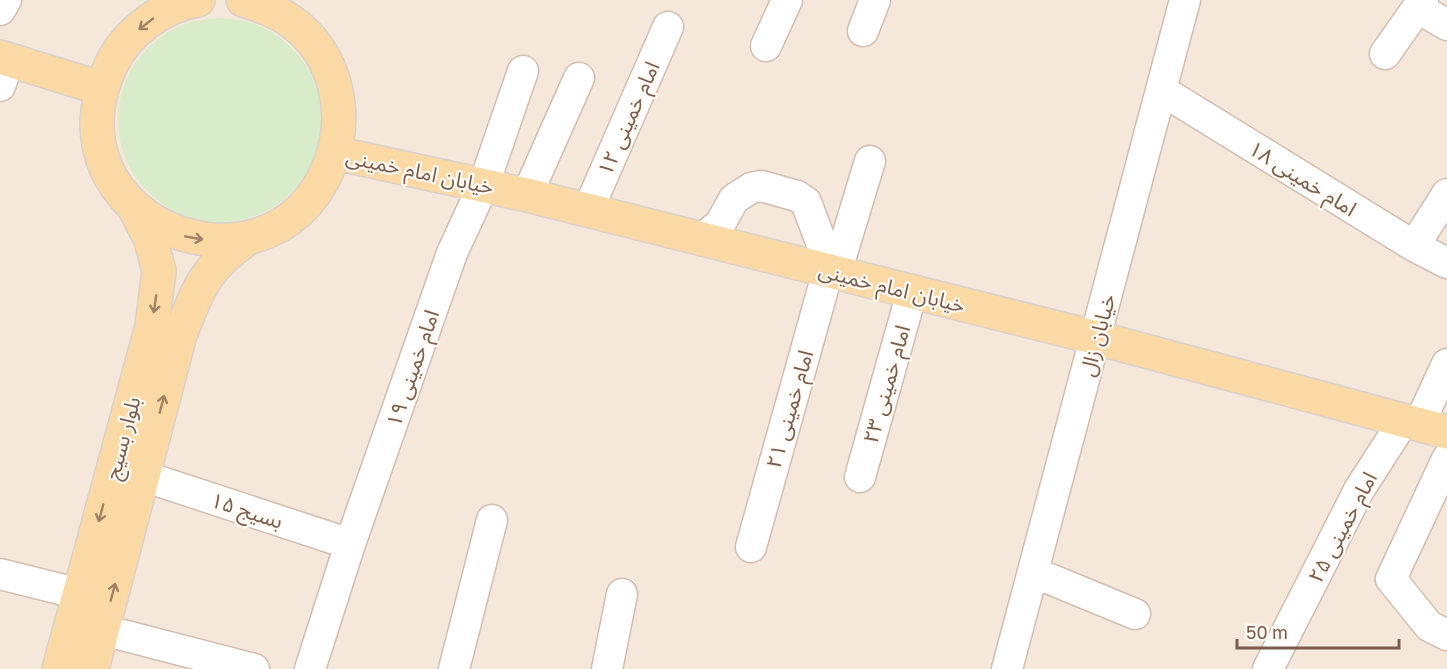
<svg xmlns="http://www.w3.org/2000/svg" width="1447" height="669" viewBox="0 0 1447 669" font-family="'Golos Text','Noto Sans Arabic',sans-serif">
<style>
.residential{fill:#f5e8da}
.green{fill:#d8ecc9}
.lines{fill:none;stroke-linecap:round;stroke-linejoin:round}
.minor-casing{stroke:#d1beb0;stroke-width:33}
.major-casing{stroke:#dad1cd;stroke-width:36}
.minor{stroke:#fff;stroke-width:30}
.major{stroke:#fbd9a5;stroke-width:33}
.oneway{stroke:#a18267}
.labels{text-anchor:middle;dominant-baseline:central;stroke-width:4.5;stroke-linejoin:round;paint-order:stroke}
.street-label{font-size:21px;fill:#7a5c4d;stroke:#fffaf3}
</style>
<rect width="100%" height="100%" fill="#fdf6ec"/>
<path class="residential" d="M0 0H1447V669H0Z"/>
<path class="green" d="M118 120a102 102 0 1 1 204 0a102 102 0 1 1-204 0Z"/>
<g class="lines">
<g class="minor-casing">
<path id="minor" d="M1418 8 1447 25
M0 10 6 0
M863 31 875 0
M766 46 787 0
M1385 54 1423 0
M0 86 9 60
M1161 90 1414 246 1447 263
M527 195 579 78
M588 210 668 27
M702 239 720 224 734 199 751 188 761 186 797 196 806 202 824 250 828 271 751 547
M1414 246 1447 194
M836 273 870 161
M1419 424 1447 364
M1447 459 1391 579 1429 626 1447 635
M143 476 350 544
M860 477 912 292
M1033 572 1135 614
M0 574 80 594
M103 630 254 669
M310 669 350 544 452 253 484 184 523 71
M454 669 492 520
M607 669 622 594
M1007 669 1185 0
M1268 669 1359 490 1404 420"/>
</g>
<g class="major-casing">
<path id="major" d="M198 0C162 6 127 32 111 65 39 222 267 311 328 169 350 118 338 56 292 22 277 11 260 5 243 0
M0 57 100 88
M335 153 527 195 1097 338 1447 432
M59 669 152 326 159 271 151 240 135 209
M92 669 180 335C199 287 205 267 250 237"/>
</g>
<use href="#minor" class="minor"/>
<use href="#major" class="major"/>
</g>
<defs><path id="oneway-shaft" d="M-6 0H5M1.5-3L5.5 0L1.5 3" fill="none" stroke-width="1.6" stroke-linecap="round" stroke-linejoin="round" transform="scale(1.5)"/></defs>
<g class="oneway">
<use href="#oneway-shaft" transform="translate(146 24) rotate(142)"/>
<use href="#oneway-shaft" transform="translate(194 238) rotate(10)"/>
<use href="#oneway-shaft" transform="translate(155 304) rotate(98)"/>
<use href="#oneway-shaft" transform="translate(162 404) rotate(-75)"/>
<use href="#oneway-shaft" transform="translate(101 513) rotate(105)"/>
<use href="#oneway-shaft" transform="translate(113 592) rotate(-75)"/>
</g>
<g class="labels">
<g class="street-label">
<text transform="translate(628 118) rotate(-66)">امام خمینی ۱۲</text>
<text transform="translate(420 171) rotate(12)">خیابان امام خمینی</text>
<text transform="translate(1303 178) rotate(32)">امام خمینی ۱۸</text>
<text transform="translate(892 287) rotate(14)">خیابان امام خمینی</text>
<text transform="translate(1097 335) rotate(-75)">خیابان زال</text>
<text transform="translate(412 368) rotate(-71)">امام خمینی ۱۹</text>
<text transform="translate(886 384) rotate(-74)">امام خمینی ۲۳</text>
<text transform="translate(789 409) rotate(-74)">امام خمینی ۲۱</text>
<text transform="translate(122 438) rotate(-75)">بلوار بسیج</text>
<text transform="translate(247 510) rotate(18)">بسیج ۱۵</text>
<text transform="translate(1342 527) rotate(-62)">امام خمینی ۲۵</text>
</g>
</g>
<path d="M1237 639v9h162v-9" fill="none" stroke="#7a5c4d" stroke-width="3"/>
<text x="1246" y="639" font-size="18" fill="#7a5c4d" stroke="#fffaf3" stroke-width="4.5" paint-order="stroke">50 m</text>
</svg>
